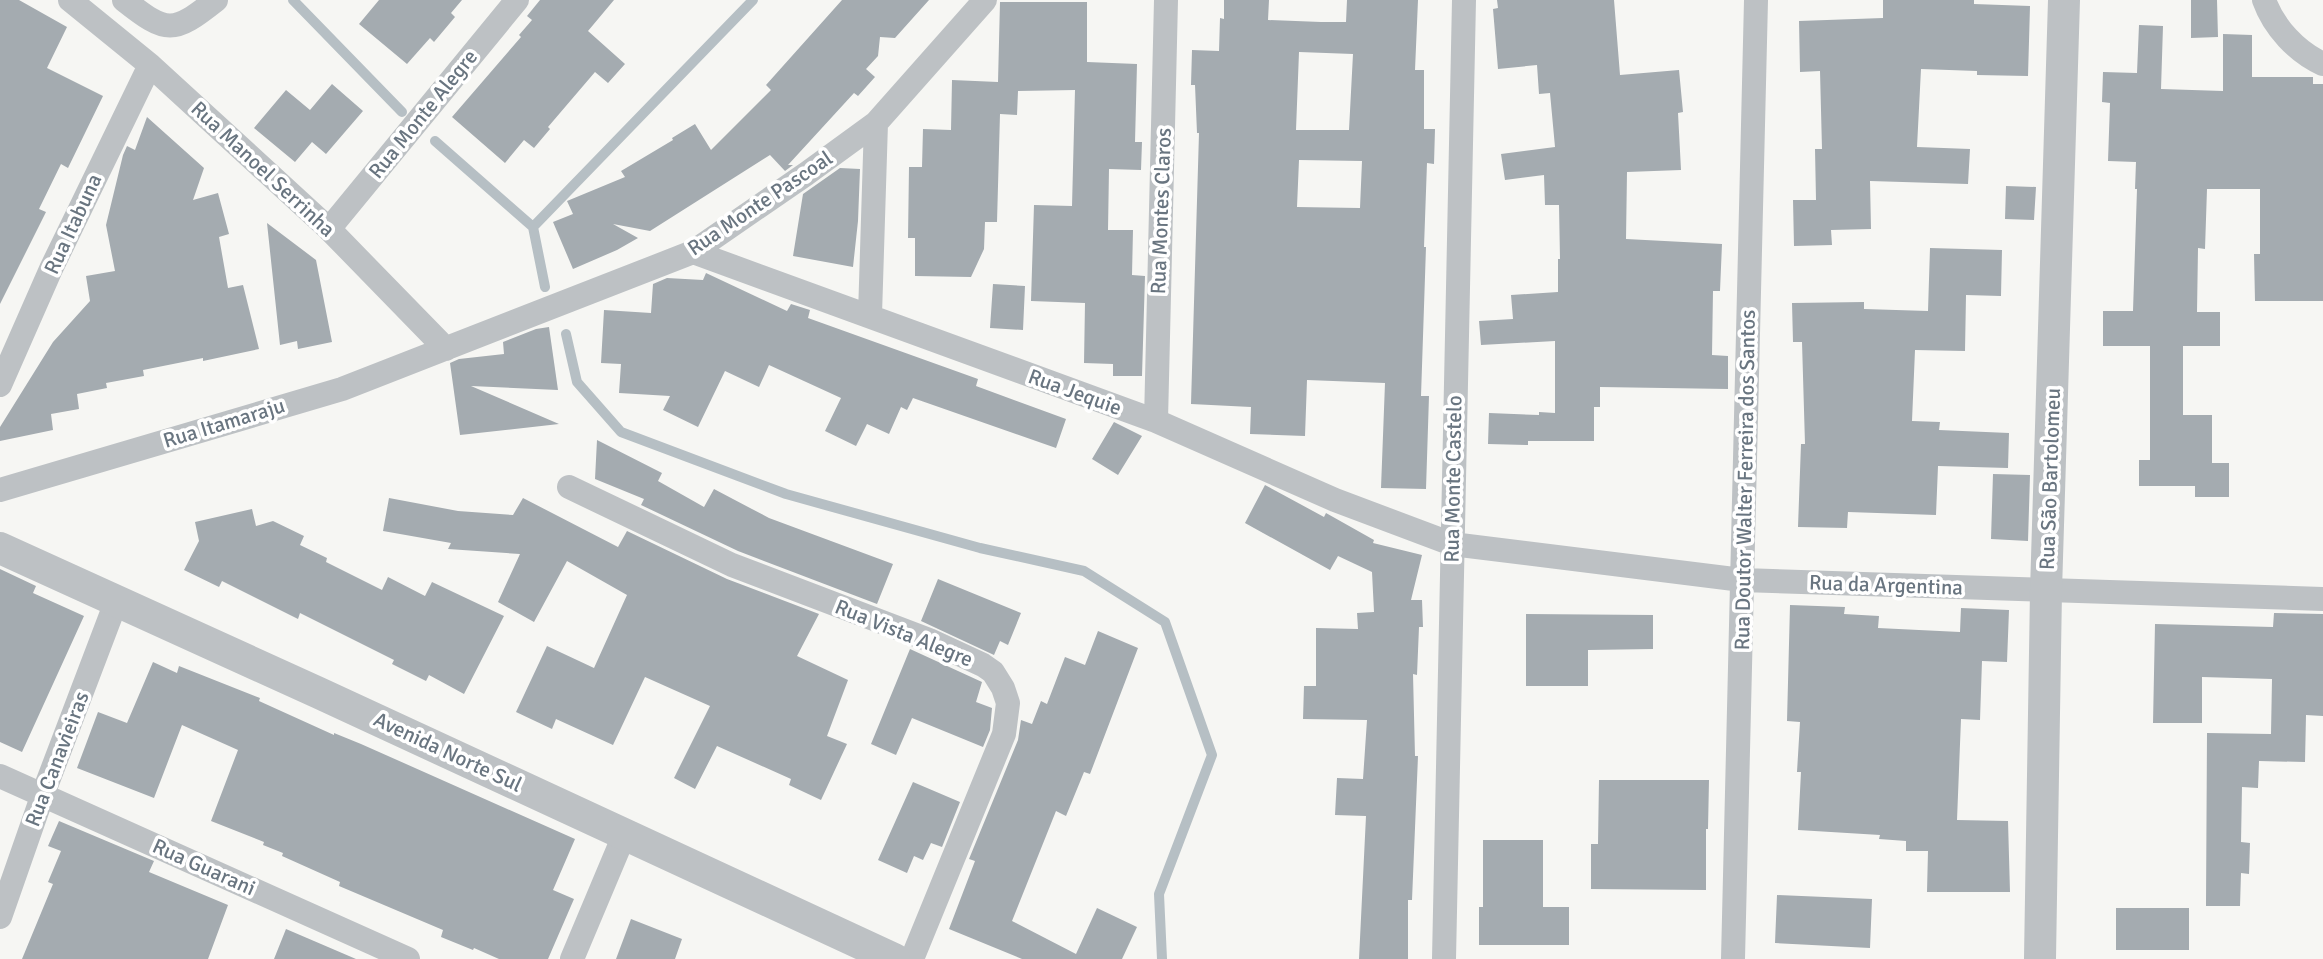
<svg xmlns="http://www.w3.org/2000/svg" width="2323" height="959" viewBox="0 0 2323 959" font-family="Signika,sans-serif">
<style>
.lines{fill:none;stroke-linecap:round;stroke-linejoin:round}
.stream{stroke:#b6bfc4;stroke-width:10}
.building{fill:#a4abb0;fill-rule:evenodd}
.minor{stroke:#bdc1c4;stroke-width:24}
.tertiary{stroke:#bdc1c4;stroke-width:32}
.labels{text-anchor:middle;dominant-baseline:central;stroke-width:7;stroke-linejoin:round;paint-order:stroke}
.street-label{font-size:21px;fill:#697580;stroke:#fff}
</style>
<rect width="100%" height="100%" fill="#f6f6f3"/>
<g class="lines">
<path class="stream" d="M293 0 402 112
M435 141 533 227 545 287
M533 227 753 0
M566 334 577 382 621 432 786 494 980 548 1084 571 1165 622 1212 755 1159 894 1162 959"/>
</g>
<path class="building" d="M0 0H19L67 27 47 68 103 96 68 168 61 164 39 209 46 212 0 304Z
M379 0H462L451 13 455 17 434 42 430 38 407 64 359 24Z
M540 0H614L588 31 625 64 608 83 595 72 548 127 550 129 534 148 524 140 505 163 452 117 521 37 519 35 532 20 527 16Z
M842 0H929L895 38 880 37 878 56 866 69 875 77 858 96 854 93 788 165H793L785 171 770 155 650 231 613 224 638 238 617 250 573 269 553 222 573 214 567 201 625 177 621 171 673 140 672 138 695 124 711 150 771 90 766 85Z
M1224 0H1269L1268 20 1321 22H1346L1347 0H1418L1415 70H1424V129H1435L1434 164 1427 163 1424 247H1426L1421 396H1429L1426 489 1381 488 1385 383 1307 380 1305 436 1250 434 1251 407 1191 404 1199 133H1197L1195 85H1191L1192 50 1219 51 1220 18 1224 19ZM1299 52 1353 54 1349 130H1296ZM1299 160 1362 161 1360 208 1297 207Z
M1497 0H1614L1620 75 1679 70 1683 112 1678 113 1681 170 1627 172 1626 239 1722 244 1720 291H1713L1712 355 1728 356V389L1600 387V407H1594V441H1528V445L1488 444 1489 413 1539 415V412L1555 413V341L1481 345 1479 321 1513 319 1511 295 1558 292V259H1560L1559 205H1545L1544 175 1505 180 1501 154 1555 147 1550 93 1539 94 1537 65 1498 69 1493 9 1498 8Z
M1883 0H1974V4L2030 6 2028 76 1977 75V71L1921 69 1917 147 1970 149 1968 184 1870 181 1871 229 1831 230 1832 245 1794 246 1793 200H1816L1815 149H1822L1820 71 1800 72 1799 21 1883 18Z
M2191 0H2217L2218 37 2191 38Z
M1000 2H1087V62L1137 64 1135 142H1142L1141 170 1109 169 1108 230H1133L1132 275 1145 276 1142 376H1113V364L1084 363 1085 303 1031 301 1034 205 1072 206 1075 90 1018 91 1017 115 1000 114 997 222H985L984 249 971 277 915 276V238H908L909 167H922L923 129 951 130 952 80 998 82Z
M2139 25 2163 26 2161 89 2223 91V34L2252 35V77H2313V84H2323V301H2255L2254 254H2260V189H2207L2205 249 2198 248 2197 312H2220V346H2183V415H2212V463H2229V497H2195V486H2139V460H2150V346H2103V311H2133L2137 189H2135L2136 162 2108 161 2110 103 2102 102 2103 72 2137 73Z
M332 84 363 111 326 154 312 142 295 162 254 128 286 90 310 110Z
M147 117 204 168 193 200 218 193 229 234 219 237 228 288 243 285 259 349 203 361V358L143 370 144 376 106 383 107 388 77 394 79 409 51 414 53 430 0 441V427L53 342 90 301 86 276 115 271 106 225 123 155 127 146 135 150Z
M840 168 860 169 858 221 853 267 793 256 803 194Z
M2006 186 2036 187 2034 220 2005 219Z
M267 223 316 260 332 342 298 349 297 341 280 345Z
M1930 248 2002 250 2001 296 1966 295 1965 351 1915 350 1912 421 1940 422 1939 430 2009 433 2008 468 1938 466 1936 515 1848 512 1847 528 1798 527 1801 444H1805L1802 342H1793L1792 303 1864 302V309L1928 311Z
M706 273 787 311 791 304 810 310 808 318 978 379 976 386 1066 419 1056 448 913 398 907 410 901 407 889 434 867 424 856 446 825 431 841 398 769 365 759 387 725 371 698 427 663 410 670 396 619 393 621 364 601 363 604 310 651 313 653 284 667 278 703 280Z
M993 284 1025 286 1023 330 990 328Z
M549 327 558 390 471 386 559 424 460 435 450 363 459 359 504 354 503 342 536 329Z
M1114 422 1142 436 1118 475 1092 459Z
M597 440 662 473 658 481 704 507 714 489 769 518 893 564 877 604 738 551 641 505 644 499 595 479Z
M1993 474 2030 475 2028 541 1991 539Z
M1265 485 1324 517 1326 513 1374 540 1373 543 1422 555 1411 600H1422L1423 627H1419L1417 675 1413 674 1415 756H1418L1412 900H1408V959H1359L1366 816 1335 815 1337 778 1363 779 1367 720 1303 719 1304 686H1316V628L1358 629 1357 613 1374 612 1372 572 1338 556 1330 570 1245 523Z
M389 498 458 511 513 515 523 498 618 547 627 531 727 579 819 614 797 656 848 680 827 736 847 744 821 800 789 785 791 779 717 746 695 789 674 778 710 706 645 677 613 745 556 719 552 729 516 712 547 646 594 668 627 595 567 561 534 622 498 602 520 554 448 549 451 543 383 531Z
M252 509 256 526 273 521 304 536 300 545 327 558 326 562 382 590 388 577 425 596 432 582 504 616 464 694 429 675 426 681 392 664 394 660 300 613 298 619 222 581 219 587 184 570 199 541 195 522Z
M0 569 36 586 33 593 84 616 22 752 0 742Z
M938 579 1021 613 1008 645 1000 641 994 655 921 621Z
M1790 605 1845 607 1844 614 1879 616 1878 628 1960 632 1961 608 2009 610 2007 662 1982 661 1980 720 1961 719 1957 820 2008 821 2010 892H1927L1928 851H1906V841L1879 839 1880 835 1798 830 1801 772H1797L1800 722 1787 721Z
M2274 613 2323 614V716L2306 715 2305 762 2259 761 2258 788 2242 787 2241 842 2250 843 2249 874 2241 873 2240 906H2206L2207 733 2271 734 2272 679 2202 677V723H2153L2155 624 2273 627Z
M1526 614 1653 615V649L1588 650V686H1526Z
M1098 631 1138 648 1090 774 1084 772 1066 816 1056 811 1012 921 1076 954 1097 908 1137 927 1122 959H1022L949 929 975 861 969 859 1018 740 1021 720 1032 724 1041 701 1047 704 1065 657 1085 665Z
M910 649 982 682 976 702 992 708 990 730 983 747 912 718 896 755 871 744Z
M153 662 177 673 179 666 260 698 259 701 334 735V733L361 744 575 839 553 890 574 899 548 959H499L474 948 473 950 441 937 443 930 339 886 340 882 282 856 283 853 263 845 264 842 211 821 238 750 182 725 154 798 77 768 98 712 127 723Z
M1599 780H1709L1708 829H1706V890L1591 889V844H1598Z
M913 782 960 802 942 847 931 843 923 860 914 856 907 873 878 860Z
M59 821 154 861 149 872 228 905 208 959H22L53 884 48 882 61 851 48 846Z
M1483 840H1543V907H1569V945H1479V907H1483Z
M1777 895 1872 899 1870 948 1775 943Z
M2116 908H2189V950H2116Z
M631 919 682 939 675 959H616Z
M286 929 356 959H274Z"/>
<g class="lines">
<path class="minor" d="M70 0 150 65 329 229 446 349
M124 0C167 34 173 34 216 0
M2264 0C2274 28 2297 52 2323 64
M329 229 517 0
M693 252 1156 421 1335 500 1452 544 1742 580 2323 599
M870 315 876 123
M0 385 51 269 150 65
M1156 421 1166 0
M569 487 732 565 929 640 983 665 993 672 1003 688 1008 703 1004 734 912 959
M0 490 342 389 693 252 806 174 876 123 985 0
M0 776 408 959
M0 917 43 794 116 602
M572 959 625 833
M1444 959 1464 0
M1733 959 1756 0"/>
<path class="tertiary" d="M0 548 319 693 894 959
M2040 959 2046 591 2064 0"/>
</g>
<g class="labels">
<g class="street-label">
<text transform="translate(423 114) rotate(-51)">Rua Monte Alegre</text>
<text transform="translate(263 169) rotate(43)">Rua Manoel Serrinha</text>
<text transform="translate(760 203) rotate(-34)">Rua Monte Pascoal</text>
<text transform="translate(1161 211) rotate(-88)">Rua Montes Claros</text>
<text transform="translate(73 224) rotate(-65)">Rua Itabuna</text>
<text transform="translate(1075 392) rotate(20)">Rua Jequie</text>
<text transform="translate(224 423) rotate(-17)">Rua Itamaraju</text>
<text transform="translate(1453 479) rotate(-89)">Rua Monte Castelo</text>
<text transform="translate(2050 479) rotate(-88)">Rua São Bartolomeu</text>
<text transform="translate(1745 480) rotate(-89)">Rua Doutor Walter Ferreira dos Santos</text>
<text transform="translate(1886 585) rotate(2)">Rua da Argentina</text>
<text transform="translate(904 633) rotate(22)">Rua Vista Alegre</text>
<text transform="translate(448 752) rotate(25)">Avenida Norte Sul</text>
<text transform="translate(57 759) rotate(-69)">Rua Canavieiras</text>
<text transform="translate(204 867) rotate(24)">Rua Guarani</text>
</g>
</g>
</svg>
